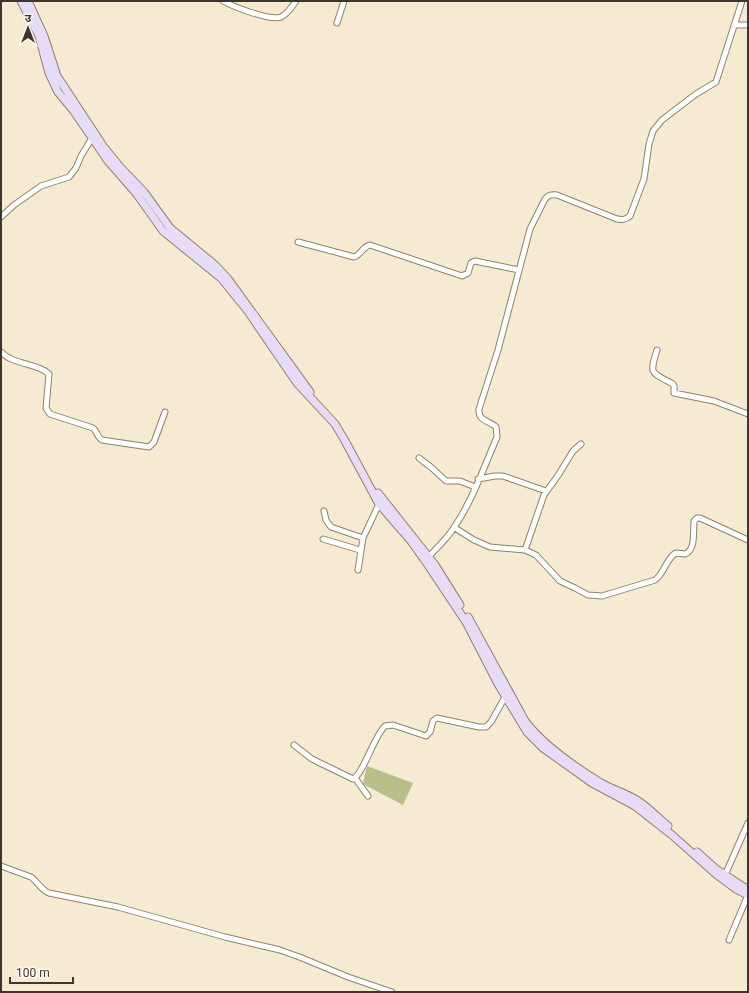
<svg xmlns="http://www.w3.org/2000/svg" width="749" height="993" viewBox="0 0 749 993" font-family="Roboto,'Noto Sans Devanagari',sans-serif">
<style>
.green{fill:#b9bf89}
.lines{fill:none;stroke-linecap:round;stroke-linejoin:round}
.street-casing{stroke:#8d826c;stroke-width:7}
.secondary-casing{stroke:#8d826c;stroke-width:9}
.street{stroke:#fff;stroke-width:5}
.secondary{stroke:#e8dbf7;stroke-width:7}
</style>
<rect width="100%" height="100%" fill="#f7ead3"/>
<path class="green" d="M367 766 413 783 403 805 363 784Z"/>
<g class="lines">
<g class="street-casing">
<path id="street" d="M223 1C234 7 270 21 281 17 287 14 292 7 296 1
M337 23 344 1
M734 25H748
M1 217 14 205 41 186 69 177 76 168 81 156 92 138
M298 242 354 257C361 255 362 247 370 245L462 276 468 273 471 263 475 261 519 270
M657 350C649 375 651 372 673 384L674 386V393L714 401 748 414
M1 352C13 365 38 363 49 374L46 408 50 414 93 428C97 431 97 437 102 440L149 447 154 442 165 412
M419 458 432 468 446 481H460L475 487
M478 479 495 476H503L546 491
M324 511 326 520 331 527 363 538
M455 528 474 540 490 547 525 550 536 555 560 581 575 588 588 595 602 596 655 580C665 573 666 558 676 553L685 554C696 550 693 531 694 521L697 518H700L748 540
M323 539 360 550
M525 550 544 495 559 474 573 451 581 444
M429 556C438 547 448 538 455 526 473 499 484 467 497 437L496 427C488 420 478 421 479 409L498 350 530 229 545 199C549 195 551 194 557 195L617 219C622 220 625 220 630 216L644 179 649 144 653 131 662 120 696 94 716 82 742 1
M358 570 363 538 379 504
M294 745 312 759 353 779C363 775 374 736 385 726L393 725 426 736 430 732 433 721 437 718 479 727H486L491 722 505 697
M355 778 368 796
M1 866 31 877C38 882 41 890 49 893L118 907 225 937 280 950 302 958 348 977 392 992
M725 875 748 823
M729 940 748 895"/>
</g>
<g class="secondary-casing">
<path id="secondary" d="M21 1 39 36 49 73 58 92 73 110 108 161 136 193 163 231 221 278 247 310 297 383 335 424 344 439 379 504 411 541 428 565 466 622 498 684 527 732 543 748 592 783 635 806 672 835 717 875 736 889 748 895
M28 1 44 36 57 76 103 146 120 167 144 192 170 228 215 265 228 279 310 392
M378 493 435 565 460 605
M468 617 525 721C543 745 575 767 601 783 612 789 624 793 635 799 647 806 657 817 668 826
M697 852 716 869 748 890"/>
</g>
<use href="#street" class="street"/>
<use href="#secondary" class="secondary"/>
</g>
<rect width="749" height="993" fill="none" stroke="#3c372e" stroke-width="4"/>
<g transform="translate(28 28)" stroke="#fdf8ef" stroke-width="3" paint-order="stroke">
<path d="M0-3L7 15L0 10L-7 15Z" fill="#3c372e"/>
<text y="-6" font-size="11" font-weight="bold" text-anchor="middle" fill="#3c372e">उ</text>
</g>
<path d="M10 977v6h63v-6" fill="none" stroke="#3c372e" stroke-width="2"/>
<text x="16" y="977" font-size="12" fill="#3c372e" stroke="#fdf8ef" stroke-width="3" paint-order="stroke">100 m</text>
</svg>
